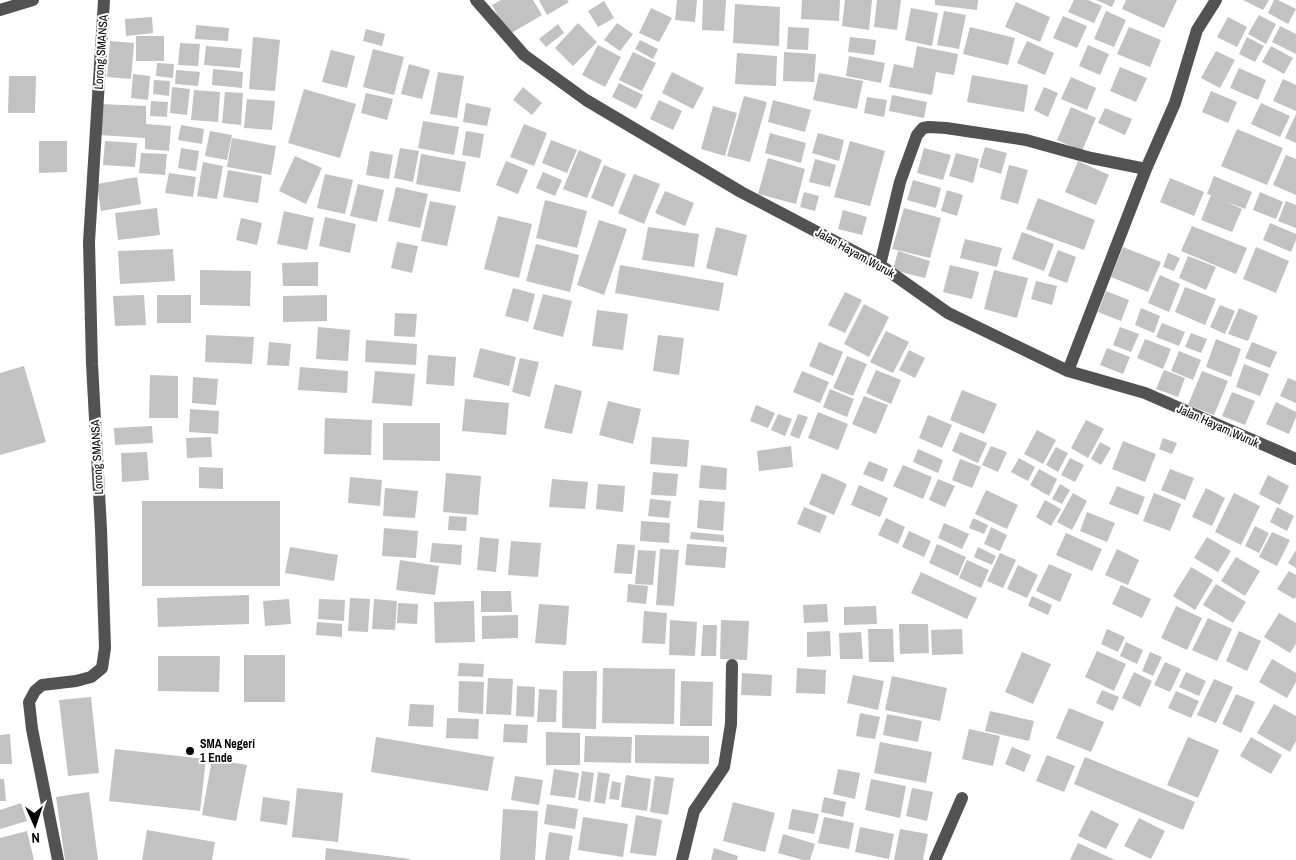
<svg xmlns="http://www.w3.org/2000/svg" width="1296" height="860" viewBox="0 0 1296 860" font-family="'Archivo Narrow',sans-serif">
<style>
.building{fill:#c2c2c2}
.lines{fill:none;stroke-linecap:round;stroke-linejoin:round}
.minor{stroke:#525252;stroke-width:12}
.poi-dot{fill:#000;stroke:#fff;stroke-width:2}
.labels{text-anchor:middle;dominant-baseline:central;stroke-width:4;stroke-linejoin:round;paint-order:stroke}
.street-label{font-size:12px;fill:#000;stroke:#fff}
.poi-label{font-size:12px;font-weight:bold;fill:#000;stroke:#fff;text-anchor:start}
</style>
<rect width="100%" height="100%" fill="#fff"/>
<path class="building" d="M501 0H533L542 15 508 35 492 5Z
M539 0H567L569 2 547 15Z
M677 0H697L695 22 675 20Z
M703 0H726L724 31 702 30Z
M802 0H840L839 21 801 19Z
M845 0H872L869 30 842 26Z
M877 0H901L897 30 874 27Z
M935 0H978L977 10 935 5Z
M1074 0H1088L1102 6 1094 23 1068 12Z
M1096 0H1115L1112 7Z
M1126 0H1177L1164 28 1122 9Z
M1243 0H1269L1263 10Z
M1274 0H1278L1296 9 1288 24 1268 13Z
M604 1 614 18 598 27 588 11Z
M1016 2 1050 17 1040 42 1005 27Z
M735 4 780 7 779 46 733 43Z
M651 8 672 18 659 42 639 33Z
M911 8 938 13 932 46 905 40Z
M944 11 966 15 959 49 937 45Z
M1106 11 1126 20 1114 47 1094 39Z
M1259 15 1276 24 1266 44 1248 34Z
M1063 16 1087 26 1077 48 1053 38Z
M152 17 153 33 126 36 125 19Z
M1228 17 1247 27 1237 47 1217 37Z
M578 23 597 42 573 66 555 48Z
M617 23 633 34 620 51 604 40Z
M558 24 564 33 546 47 539 39Z
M196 25 229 28 228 41 195 39Z
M1280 26 1296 34V54L1272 42Z
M788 27 809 28 808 50 787 49Z
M970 27 1015 38 1008 65 963 54Z
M1129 27 1161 40 1150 67 1117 54Z
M366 29 385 34 382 46 363 41Z
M136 36H164V61H136Z
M253 37 280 40 275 91 249 89Z
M850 37 876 40 874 55 848 52Z
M1247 37 1264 46 1255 62 1239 54Z
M640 40 658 49 653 59 635 49Z
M110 41 134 43 131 79 107 77Z
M1027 41 1054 53 1045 75 1017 63Z
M180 43 200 44 198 66 178 65Z
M598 45 621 57 605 87 582 75Z
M1088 45 1109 54 1100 75 1079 66Z
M206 46 242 49 240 68 204 65Z
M917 46 958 54 954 75 936 72 932 95 889 87 894 64 913 68Z
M1271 46 1293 58 1284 74 1262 62Z
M373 49 404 57 394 95 363 87Z
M331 50 355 56 347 88 322 82Z
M1216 51 1235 60 1220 88 1201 78Z
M633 52 656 63 642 91 619 80Z
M784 52 816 54 814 82 783 81Z
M737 53 777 56 776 86 735 84Z
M849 56 885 63 881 83 846 76Z
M157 63 174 64 173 78 156 76Z
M409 64 430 70 422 99 401 94Z
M1120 67 1147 78 1136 102 1110 91Z
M1239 68 1266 80 1258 100 1230 88Z
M213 69 243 72 242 88 212 85Z
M176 70 200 72 198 86 175 84Z
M438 72 464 76 457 118 430 114Z
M672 72 704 88 693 109 662 93Z
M819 73 863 81 857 109 813 100Z
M133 74 150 76 148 100 131 98Z
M972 75 1028 85 1024 112 967 102Z
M9 76H36L35 113H8Z
M1071 77 1096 88 1087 110 1061 99Z
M1283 79 1296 85V111L1273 101Z
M154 80 170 81 169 96 153 94Z
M619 83 643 95 636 109 612 97Z
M172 87 190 89 187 115 170 113Z
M523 87 542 103 532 115 513 100Z
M1044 87 1058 93 1048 117 1034 110Z
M304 89 356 104 340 158 288 143Z
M194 90 220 92 218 122 191 120Z
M1211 91 1237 102 1228 123 1202 112Z
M225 92 243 93 241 125 222 123Z
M366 93 393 99 387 120 361 113Z
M892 95 927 102 924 118 889 111Z
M744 96 767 102 750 162 727 156Z
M867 97 887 100 884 117 864 113Z
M247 99 275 101 272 130 244 128Z
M659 100 682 111 673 130 650 119Z
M773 100 811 110 805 132 768 122Z
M151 101 168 102 167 117 150 116Z
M466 103 491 108 487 126 463 122Z
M1261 103 1290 116 1280 137 1251 124Z
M101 104 146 106V124L171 126 169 151 145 149V138L99 135Z
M713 106 737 113 725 156 701 149Z
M1071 107 1096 118 1082 151 1057 140Z
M1105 108 1132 119 1125 135 1098 123Z
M1296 114V143L1285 138Z
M423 121 459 127 454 155 418 148Z
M524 124 547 133 534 166 510 157Z
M181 125 204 129 202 144 178 140Z
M1237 129 1283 148 1267 185 1221 166Z
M210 131 232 135 227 160 205 156Z
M466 131 484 134 480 158 462 155Z
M770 133 806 143 801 163 765 153Z
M818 133 844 140 839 161 812 153Z
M232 138 276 146 271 175 227 167Z
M551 140 577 150 567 173 542 163Z
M39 141H67V172L39 173Z
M105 141 137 143 135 167 103 165Z
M850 141 885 151 870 206 834 197Z
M985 147 1007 153 1001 174 979 167Z
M181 148 199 151 196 171 178 168Z
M400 148 419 151 413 182 394 178Z
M924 148 951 155 943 180 917 173Z
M579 150 602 160 587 198 563 189Z
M370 151 393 155 389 179 366 175Z
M141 153 167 154 165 175 139 173Z
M956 153 979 159 973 183 949 176Z
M421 154 466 162 460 192 416 184Z
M1286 155 1296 159V195L1273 185Z
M295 156 322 168 306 204 279 191Z
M768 158 805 169 796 204 758 194Z
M815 159 836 165 830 187 809 182Z
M506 161 528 170 518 194 496 185Z
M1078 161 1109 175 1096 205 1065 192Z
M203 162 223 166 217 199 197 196Z
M604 165 626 174 613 207 591 198Z
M1009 165 1028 170 1018 204 1000 199Z
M228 170 262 176 258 203 223 197Z
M543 172 562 180 555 196 536 188Z
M169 173 196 177 193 197 165 193Z
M325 174 353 180 345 214 317 208Z
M634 174 660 184 644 224 618 213Z
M1214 176 1252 192 1245 209 1225 201 1242 209 1232 232 1201 220 1211 195 1207 194Z
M137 177 141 204 101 211 97 184Z
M1170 178 1204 192 1194 216 1160 202Z
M913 180 941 188 936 208 907 200Z
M358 184 384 190 377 222 350 216Z
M396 187 428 194 420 228 388 221Z
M947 190 963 195 957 216 941 211Z
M665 191 694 203 685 226 655 213Z
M804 192 819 196 815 211 800 207Z
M1260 192 1283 202 1276 219 1253 210Z
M1038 198 1095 220 1084 250 1026 229Z
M545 200 587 211 577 248 536 238Z
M430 201 456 206 447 246 421 241Z
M1286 201 1296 205V228L1278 221Z
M157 208 160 235 118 240 115 213Z
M904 208 941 218 930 258 892 249Z
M843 210 867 217 862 235 838 229Z
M284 211 314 218 307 250 277 244Z
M498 216 532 224 519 278 484 269Z
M325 217 356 224 350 253 319 246Z
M241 218 262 223 257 245 236 240Z
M599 220 627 229 604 295 577 285Z
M1270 223 1296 234V240L1291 252 1263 240Z
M1192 226 1247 248 1236 274 1181 251Z
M648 227 699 234 694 267 642 260Z
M716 227 747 235 737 276 706 268Z
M1022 232 1054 244 1044 271 1012 259Z
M965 239 1002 248 997 267 960 258Z
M397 242 418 246 412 273 391 268Z
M536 244 579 255 570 292 526 281Z
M1123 247 1161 262 1148 292 1111 277Z
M1256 247 1289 261 1276 293 1243 279Z
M173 249 175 281 120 284 118 251Z
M1058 250 1076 257 1067 283 1048 276Z
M898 251 930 261 925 278 893 270Z
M1168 253 1180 258 1174 271 1163 267Z
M1188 256 1216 267 1206 290 1179 278Z
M318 262V286H283L282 263Z
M620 265 724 283 719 311 615 293Z
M950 265 979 272 972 299 943 292Z
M200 270 251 271 250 306 200 305Z
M994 270 1028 278 1017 318 984 309Z
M1160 275 1180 284 1169 312 1148 303Z
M1036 281 1057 286 1052 305 1031 299Z
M1185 287 1216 299 1205 325 1175 312Z
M513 288 535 294 528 322 505 316Z
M1106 291 1129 300 1121 321 1098 312Z
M845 292 862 300 845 333 828 325Z
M543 294 572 301 563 337 533 329Z
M144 295 146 325 115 326 113 296Z
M157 295H191V323H157Z
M327 295V321L283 322V296Z
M864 304 889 317 869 357 844 344Z
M1220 305 1235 311 1225 334 1210 327Z
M1141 308 1160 316 1154 333 1135 325Z
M1239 308 1258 316 1248 341 1228 334Z
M597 310 628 314 623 350 592 346Z
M395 313 417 314 415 337 394 336Z
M1162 323 1185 332 1179 346 1156 337Z
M318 327 350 330 348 361 316 359Z
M1120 327 1139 334 1131 352 1113 345Z
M886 331 909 342 893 373 870 362Z
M1191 333 1207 339 1201 353 1185 347Z
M206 335 254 337 252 364 205 362Z
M658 335 684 338 679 375 653 371Z
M1145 339 1171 349 1163 369 1137 358Z
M1216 339 1241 349 1231 377 1206 367Z
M366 340 417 344 416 365 365 362Z
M269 342 291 344 289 366 267 365Z
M819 342 843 352 833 376 809 366Z
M1252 342 1277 352 1270 368 1245 358Z
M480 348 516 357 509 386 473 377Z
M1107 348 1130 357 1123 374 1100 365Z
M909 350 925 358 915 378 899 370Z
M1179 351 1201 360 1193 380 1171 371Z
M428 355 456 357 454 386 426 384Z
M847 356 867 364 853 396 833 388Z
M520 358 539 362 530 397 512 392Z
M1244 364 1269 374 1260 396 1236 387Z
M24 366 46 442 0 455V373Z
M300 367 348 371 347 393 298 390Z
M876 370 901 380 891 404 866 393Z
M1164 370 1185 378 1178 397 1156 389Z
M375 371 415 374 412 406 372 403Z
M802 371 829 382 820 403 793 392Z
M1202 371 1228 381 1214 415 1188 405Z
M150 375 178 376V418H149Z
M193 377 218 379 216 405 192 403Z
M1288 378 1296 381V403L1280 396Z
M555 384 582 391 572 434 544 428Z
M830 389 854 399 847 417 823 407Z
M962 390 997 404 984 434 950 420Z
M1232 392 1255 401 1245 425 1222 416Z
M864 396 888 405 876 434 852 424Z
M465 399 509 403 506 435 462 431Z
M608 401 641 409 633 444 599 435Z
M1276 402 1296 412V417L1289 434 1266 424Z
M756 405 775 413 768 428 750 421Z
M190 409 219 411 218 434 189 432Z
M818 412 848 424 838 450 808 438Z
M778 414 792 419 785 436 771 430Z
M798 414 808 417 799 439 790 435Z
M928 415 952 425 942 448 919 438Z
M325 418 372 420 371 455 324 454Z
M1086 420 1104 429 1088 458 1071 448Z
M383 423H440V461L383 460Z
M152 426 153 443 115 445 114 428Z
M1037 430 1056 440 1043 464 1024 454Z
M960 432 987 443 978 463 952 451Z
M211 437 212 457 187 458 186 438Z
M652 437 689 440 687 467 650 464Z
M1163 438 1177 443 1172 454 1159 449Z
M1123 441 1156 454 1145 482 1112 469Z
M1100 442 1111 448 1101 465 1091 459Z
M791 446 793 467 759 471 757 451Z
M991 446 1007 452 998 472 982 465Z
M1056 447 1068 453 1058 472 1046 465Z
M918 449 943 460 938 473 913 462Z
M147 452 149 480 122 482 121 453Z
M1019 458 1035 467 1028 481 1011 472Z
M1070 458 1084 465 1075 482 1061 475Z
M960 459 981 467 972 488 952 480Z
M869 461 888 469 883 482 863 474Z
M701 465 727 468 726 490 699 488Z
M903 465 932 477 923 499 893 486Z
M199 467 223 468V489L199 488Z
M1039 469 1057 479 1049 496 1030 485Z
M1170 469 1194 478 1185 500 1161 490Z
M653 472 678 474 676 496 651 495Z
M446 473 481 476 478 515 443 512Z
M822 473 847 484 834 515 809 504Z
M1268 475 1289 486 1280 505 1259 494Z
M350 477 382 480 380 506 348 503Z
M552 479 588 482 585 509 549 507Z
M938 479 955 486 945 507 929 500Z
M598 484 625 486 623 512 596 509Z
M1060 484 1070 490 1062 504 1052 499Z
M859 485 888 498 880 517 851 505Z
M1117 486 1145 497 1138 515 1109 504Z
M385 488 418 491 415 518 383 516Z
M1206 488 1225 498 1212 526 1192 517Z
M986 490 1018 505 1007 529 975 514Z
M1073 493 1087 501 1072 530 1057 522Z
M1154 493 1181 504 1170 531 1143 521Z
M1234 493 1260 506 1241 545 1215 532Z
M650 499 671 501 669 518 648 516Z
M699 500 725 502 723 531 697 528Z
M1045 500 1061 509 1051 526 1036 517Z
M142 501H280V586H142Z
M804 507 827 516 820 533 797 524Z
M1277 507 1294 516 1287 531 1270 522Z
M1087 512 1115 523 1107 542 1080 531Z
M449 516 467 517 466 531 448 530Z
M886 518 905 527 898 544 878 535Z
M973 518 988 525 984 534 969 528Z
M641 521 670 523 669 543 640 541Z
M944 523 969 534 962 549 938 538Z
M1255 526 1269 533 1259 553 1245 546Z
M991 527 1007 535 1000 551 984 544Z
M384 528 418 531 416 558 382 556Z
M909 531 931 541 924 557 902 547Z
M691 532 724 535V542L690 539Z
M1272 532 1290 540 1277 566 1259 557Z
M1066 533 1102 549 1092 571 1056 555Z
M480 537 499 539 496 572 477 570Z
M1207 537 1231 551 1218 572 1194 558Z
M511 541 541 543 538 577 508 575Z
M432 543 462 545 461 565 430 562Z
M617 544 635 545 632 574 614 573Z
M687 544 727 547 725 568 685 565Z
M937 544 966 557 958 576 929 563Z
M290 547 338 555 334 581 285 573Z
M978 547 996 556 992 565 974 557Z
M660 549 679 550 674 606 656 605Z
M1117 549 1139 560 1128 585 1105 575Z
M638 550 656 551 653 585 635 584Z
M1296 550V568L1288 563Z
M1000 553 1016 560 1003 588 987 581Z
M1236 557 1260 571 1245 596 1221 581Z
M400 560 439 566 435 595 396 590Z
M967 560 989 570 981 588 959 578Z
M1049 564 1072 574 1060 602 1036 591Z
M1018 565 1038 575 1027 598 1007 589Z
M1191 567 1213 580 1195 610 1173 596Z
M1289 571 1296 575V597L1294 599 1277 589Z
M921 572 977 598 967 619 911 593Z
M628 584 648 586 646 604 627 602Z
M1216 584 1246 602 1233 623 1203 605Z
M1121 585 1151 599 1142 618 1112 604Z
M481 591H511L512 612H481Z
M249 595V624L158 627 157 598Z
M1032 596 1052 605 1048 615 1028 606Z
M350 598 370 599 368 632 348 631Z
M289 599 291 624 265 626 263 601Z
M319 599 345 600 344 621 318 619Z
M374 599 397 601 395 630 372 629Z
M474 601 475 642 435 643 434 602Z
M398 603 418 604 417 624 397 623Z
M539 604 569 606 566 645 535 643Z
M827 604 828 622 804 623 803 605Z
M876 606 877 624 844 625V607Z
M1176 606 1202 618 1187 650 1161 638Z
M644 611 667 613 665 644 642 643Z
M1279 613 1296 623V644L1290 653 1264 637Z
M518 615V638L482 639V616Z
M1208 618 1232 629 1217 661 1192 650Z
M670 620 697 622 695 656 669 655Z
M721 620 749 621 747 660 720 659Z
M317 622 342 624V637L316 635Z
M899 624H928L929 653 900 654Z
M703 625H717L716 656H701Z
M868 629H893L894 662H869Z
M962 629 963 654 932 655 931 630Z
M1107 629 1125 637 1118 652 1101 644Z
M830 631 831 656 807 657V632Z
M1239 631 1261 641 1247 671 1226 661Z
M861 632 863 659H840L839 633Z
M1126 642 1143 650 1137 664 1120 656Z
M1097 651 1126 664 1114 691 1085 677Z
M1022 652 1051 664 1033 704 1005 692Z
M1150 652 1162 657 1153 676 1142 671Z
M244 655H285V702H244Z
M158 656H220L219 692 158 691Z
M1272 659 1296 673V682L1287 698 1259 682Z
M1165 662 1181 669 1170 692 1154 685Z
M459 663 484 664 483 677 458 676Z
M603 668 675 669 674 724 602 723Z
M797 668 826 670 825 694 796 693Z
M563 671H597L596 729 562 728Z
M1134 672 1152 681 1140 707 1122 698Z
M1186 672 1206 681 1199 696 1179 687Z
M742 673 772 675 771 696 741 695Z
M853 675 884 681 878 710 847 703Z
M892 676 947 688 940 721 885 710Z
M488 678 513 679 511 715 486 714Z
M1214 679 1233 687 1216 723 1197 715Z
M459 681 484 682 483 714 458 712Z
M681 681 713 682 712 726H680Z
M517 686 535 687 534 717 516 716Z
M539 689 557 690 556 722H537Z
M1102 690 1119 697 1113 711 1096 703Z
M1176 691 1199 701 1191 718 1168 708Z
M1236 694 1255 702 1241 733 1222 724Z
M91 697 99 773 68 776 59 700Z
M410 704 434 705 433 727 408 726Z
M1274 704 1296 716V741L1290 752 1257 733Z
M1069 708 1104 722 1091 752 1056 738Z
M990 711 1034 721 1029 741 985 731Z
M860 713 880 717 875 739 856 736Z
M887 714 922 721 918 742 883 735Z
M447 718 479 719 478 739 446 738Z
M504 724 528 725 527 743 503 742Z
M969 729 1000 736 993 766 962 759Z
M546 732 580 733V765H546Z
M10 734 12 764H0V735Z
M635 735 709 736V764L635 763Z
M585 736 632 737 631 763 584 762Z
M376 737 494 757 488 791 371 772Z
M1188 737 1219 750 1198 798 1167 785Z
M1251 737 1282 755 1271 774 1240 756Z
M880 742 932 752 926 783 874 773Z
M1012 747 1031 755 1024 772 1005 764Z
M115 749 206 759 200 811 109 801Z
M1047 755 1075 766 1064 792 1036 781Z
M1085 757 1195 802 1183 830 1074 784Z
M212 759 247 765 236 821 202 815Z
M554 769 579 773 575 798 550 795Z
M838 769 860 773 855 799 833 794Z
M582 771 594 773 590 802 578 800Z
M598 772 610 774 605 804 594 802Z
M626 775 651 779 647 811 621 807Z
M515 776 543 780 539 805 511 800Z
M655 776 674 778 668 815 650 812Z
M0 779H4L6 801H0Z
M871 779 906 786 900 818 865 810Z
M612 781 621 783 619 800 609 799Z
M297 788 343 793 338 842 292 837Z
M912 788 933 792 927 821 906 816Z
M89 792 98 860H65L56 797Z
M263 797 290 801 287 825 260 821Z
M824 797 846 802 843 817 821 812Z
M733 802 775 813 765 852 723 841Z
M21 803 27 821 0 829V810Z
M547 804 578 809 575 829 544 824Z
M503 809 538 811 535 860H500Z
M792 809 819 814 814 834 788 829Z
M1091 810 1119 824 1106 849 1078 836Z
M636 815 662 820 656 856 630 853Z
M583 817 628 824 623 857 578 850Z
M824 817 854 823 849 849 818 843Z
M1139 818 1165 831 1151 859 1124 846Z
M860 827 894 834 889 859 855 852Z
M900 829 928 834 923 860H894Z
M147 830 215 842 212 860H142Z
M27 831 34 860H0V838Z
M549 832 573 836 569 860H545Z
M783 834 815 844 810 860H803L778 853Z
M1078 843 1115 860H1070Z
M326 848 410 859V860H325Z
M714 848 738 856 737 860H711Z"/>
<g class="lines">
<path class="minor" d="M476 0 524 55 586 100 741 192 880 265 948 313 1068 371 1145 393 1296 459
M0 10 33 0
M880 265 900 182 917 135 923 128 929 127 946 128 1026 140 1091 158 1146 169
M1068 371 1146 169 1175 103 1197 30 1216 0
M58 860 32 729 29 702 35 691 42 685 76 681 91 677 102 668 105 648 101 529 92 364 89 242 104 0
M682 860 694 811 724 767 731 724 732 665
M935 860 962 798"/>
</g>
<circle class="poi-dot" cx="190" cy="751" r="5"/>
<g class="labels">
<g class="street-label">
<text transform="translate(101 52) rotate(-86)">Lorong SMANSA</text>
<text transform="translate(855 253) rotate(29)">Jalan Hayam Wuruk</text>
<text transform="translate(1218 426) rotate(24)">Jalan Hayam Wuruk</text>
<text transform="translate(97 457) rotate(-93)">Lorong SMANSA</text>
</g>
<g class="poi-label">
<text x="200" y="744">SMA Negeri<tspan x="200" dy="14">1 Ende</tspan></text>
</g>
</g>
<g transform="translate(35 825) rotate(177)" stroke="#ffffff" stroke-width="4" paint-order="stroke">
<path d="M0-4L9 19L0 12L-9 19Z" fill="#000000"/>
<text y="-8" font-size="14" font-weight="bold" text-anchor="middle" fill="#000000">N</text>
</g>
</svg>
